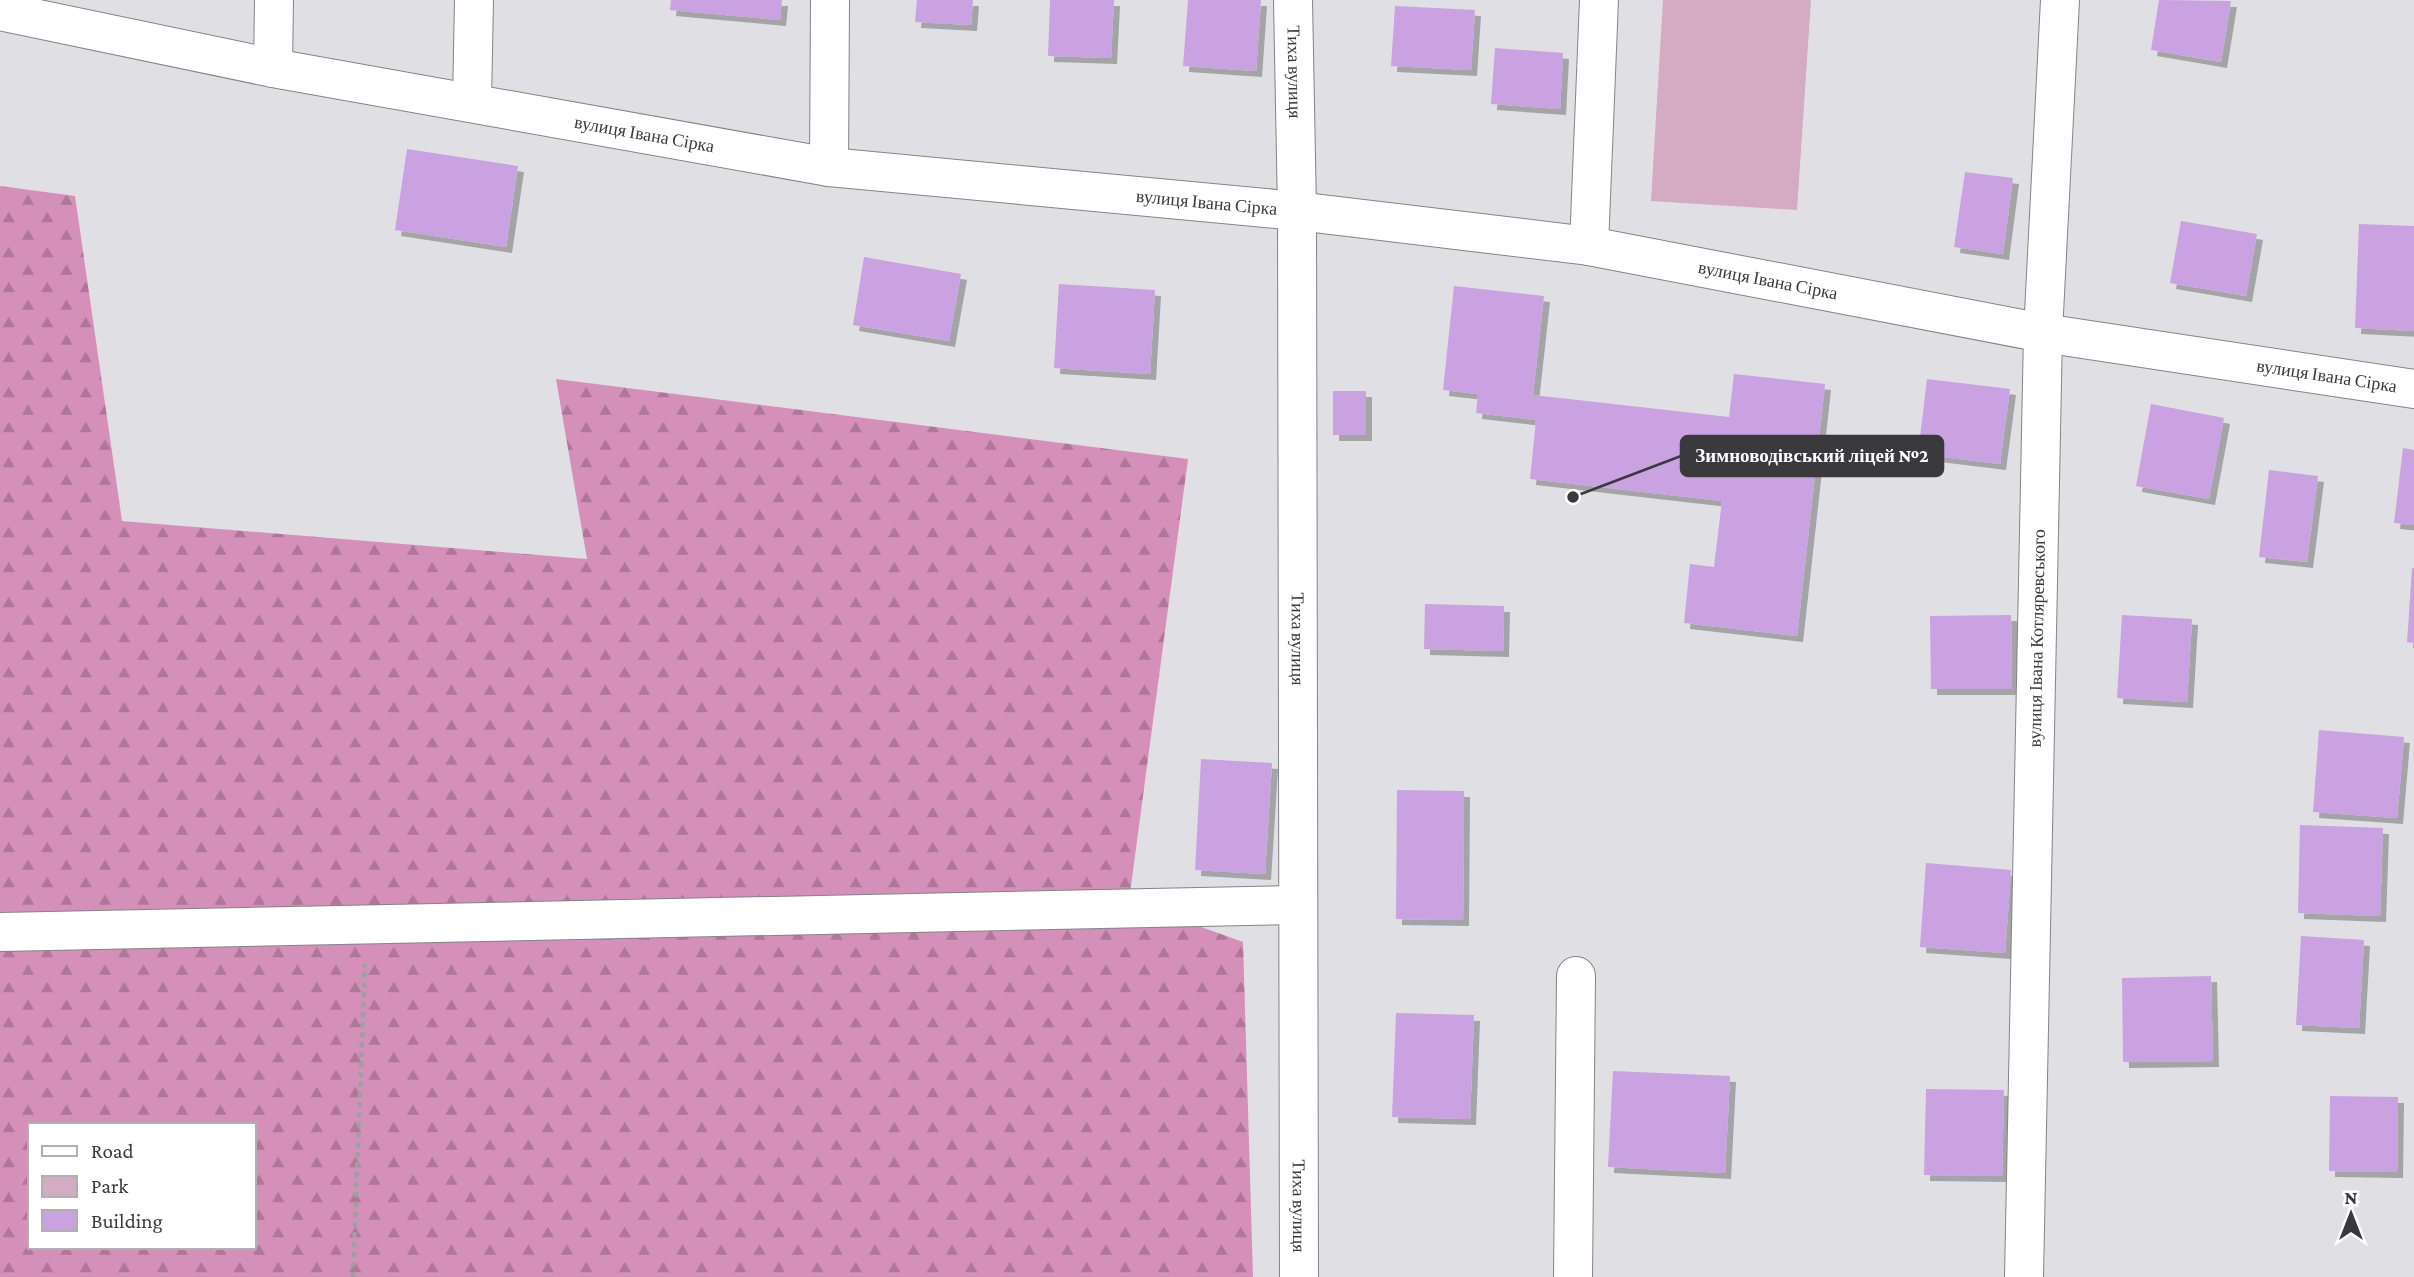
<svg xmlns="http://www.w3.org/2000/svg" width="2414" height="1277" viewBox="0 0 2414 1277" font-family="'Crimson Pro',serif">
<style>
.green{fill:#d5aac3}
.forest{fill:url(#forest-firs);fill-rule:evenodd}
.building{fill:#caa2e2;filter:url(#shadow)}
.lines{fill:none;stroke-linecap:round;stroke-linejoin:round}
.minor-casing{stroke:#848489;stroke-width:40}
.path{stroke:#9f9fa3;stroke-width:4.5;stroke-dasharray:5 5;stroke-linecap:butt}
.minor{stroke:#fff;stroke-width:38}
.labels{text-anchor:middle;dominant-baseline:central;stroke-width:6;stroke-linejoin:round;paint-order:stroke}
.street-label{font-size:18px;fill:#3a3a3c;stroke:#fff}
.leader{fill:none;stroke:#3a3a3c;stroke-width:2.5}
.callout-dot{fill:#3a3a3c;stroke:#fff;stroke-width:2.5}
.callout{fill:#3a3a3c;stroke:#3a3a3c;stroke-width:2.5}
.callout-label{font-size:19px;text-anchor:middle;font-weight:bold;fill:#fff}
</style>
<defs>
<pattern id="forest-firs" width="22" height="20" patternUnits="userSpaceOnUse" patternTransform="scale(1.75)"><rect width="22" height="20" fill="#d590ba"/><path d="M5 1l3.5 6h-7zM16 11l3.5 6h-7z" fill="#ae7798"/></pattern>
<filter id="shadow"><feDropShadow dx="6" dy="6" stdDeviation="0" flood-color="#0004"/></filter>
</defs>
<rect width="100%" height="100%" fill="#dfdfe4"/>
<path class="green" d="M1663 0H1811L1797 210 1651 201Z"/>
<path class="forest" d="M0 186 75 196 122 521 587 559 556 379 1188 459 1129 901 1243 942 1253 1277H0ZM30 1125H254V1247H30Z"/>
<path class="building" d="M671 0H782L780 20 670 10Z
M917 0H973L971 25 915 22Z
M1050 0H1114L1111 58 1048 56Z
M1188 0H1261L1256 71 1183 66Z
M2159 0 2231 1 2221 62 2151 50Z
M1395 6 1475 10 1471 70 1391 66Z
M1495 48 1563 53 1560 109 1491 104Z
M407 149 518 166 506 247 395 230Z
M1965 172 2013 178 2003 254 1954 247Z
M2181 221 2257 234 2246 296 2170 283Z
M2359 224 2414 226V331L2355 328Z
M864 257 961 274 949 341 853 325Z
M1059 284 1155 290 1150 374 1054 368Z
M1454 286 1544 296 1533 395 1729 417 1734 374 1825 384 1797 636 1684 623 1690 564 1714 567 1722 501 1530 479 1536 420 1476 413 1478 394 1443 390Z
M1927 379 2010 389 2000 464 1918 454Z
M1333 391H1366V435H1333Z
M2151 404 2224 418 2209 499 2136 486Z
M2403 448 2414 450V525L2394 523Z
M2269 470 2318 476 2307 562 2259 557Z
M2412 568H2414V643L2407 642Z
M1425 604 1504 606 1503 651 1424 649Z
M2011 615 2012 689H1931L1930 616Z
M2122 615 2192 619 2187 702 2117 698Z
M2319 730 2404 737 2397 818 2313 812Z
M1201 759 1272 763 1265 874 1195 870Z
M1397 790 1464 791 1463 920 1396 919Z
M2300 825 2383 828 2380 916 2298 913Z
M1926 863 2011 870 2005 953 1920 947Z
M2301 936 2364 940 2359 1028 2296 1025Z
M2211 976 2213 1061 2123 1062 2122 978Z
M1396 1013 1474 1015 1470 1119 1392 1117Z
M1613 1071 1730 1076 1725 1173 1608 1167Z
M1926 1089 2004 1090 2002 1176 1924 1175Z
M2330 1096 2398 1097 2397 1172 2329 1171Z"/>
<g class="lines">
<g class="minor-casing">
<g id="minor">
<path id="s1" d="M1293 0 1297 211 1299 1277"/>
<path id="s2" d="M0 11 273 68 829 167 1297 211 1589 246 2043 333 2414 389"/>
<path d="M273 68 274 0"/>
<path d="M472 102 474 0"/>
<path d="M829 167 830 0"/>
<path d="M1589 246 1599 0"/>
<path d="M0 932 1298 905"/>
<path d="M1573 1277 1576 976"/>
<path id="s3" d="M2024 1277 2043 333 2060 0"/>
</g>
</g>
<path class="path" d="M353 1277 365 964"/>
<use href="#minor" class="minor"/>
</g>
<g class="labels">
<g class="street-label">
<text stroke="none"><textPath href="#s1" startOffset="72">Тиха вулиця</textPath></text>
<text stroke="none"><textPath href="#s2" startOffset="656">вулиця Івана Сірка</textPath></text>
<text stroke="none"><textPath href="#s2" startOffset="1223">вулиця Івана Сірка</textPath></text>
<text stroke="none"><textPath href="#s2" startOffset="1790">вулиця Івана Сірка</textPath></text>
<text stroke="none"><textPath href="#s2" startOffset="2357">вулиця Івана Сірка</textPath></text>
<text stroke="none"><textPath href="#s1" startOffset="639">Тиха вулиця</textPath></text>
<text stroke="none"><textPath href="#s3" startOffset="639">вулиця Івана Котляревського</textPath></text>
<text stroke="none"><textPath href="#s1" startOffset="1206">Тиха вулиця</textPath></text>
</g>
</g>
<path class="leader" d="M1573 497L1681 456"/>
<circle class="callout-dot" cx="1573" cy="497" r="7"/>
<rect class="callout" x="1681" y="436" width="262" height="40" rx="7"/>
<g class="callout-label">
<text x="1812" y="462">Зимноводівський ліцей №2</text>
</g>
<rect x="28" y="1123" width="228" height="126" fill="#ffffff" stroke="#b0b0b1" stroke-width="2"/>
<rect x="42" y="1146" width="35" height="10" fill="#ffffff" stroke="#b0b0b1" stroke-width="2"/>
<text x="91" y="1158" font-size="21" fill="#3a3a3c">Road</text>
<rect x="42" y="1176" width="35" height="21" fill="#d5aac3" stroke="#b0b0b1" stroke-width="2"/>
<text x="91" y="1193" font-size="21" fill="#3a3a3c">Park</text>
<rect x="42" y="1210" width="35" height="21" fill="#caa2e2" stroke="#b0b0b1" stroke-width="2"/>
<text x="91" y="1228" font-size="21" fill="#3a3a3c">Building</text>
<g transform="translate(2351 1214)" stroke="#ffffff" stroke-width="5" paint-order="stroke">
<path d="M0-5L12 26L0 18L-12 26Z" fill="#3a3a3c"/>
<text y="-10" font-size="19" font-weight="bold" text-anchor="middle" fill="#3a3a3c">N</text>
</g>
</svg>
